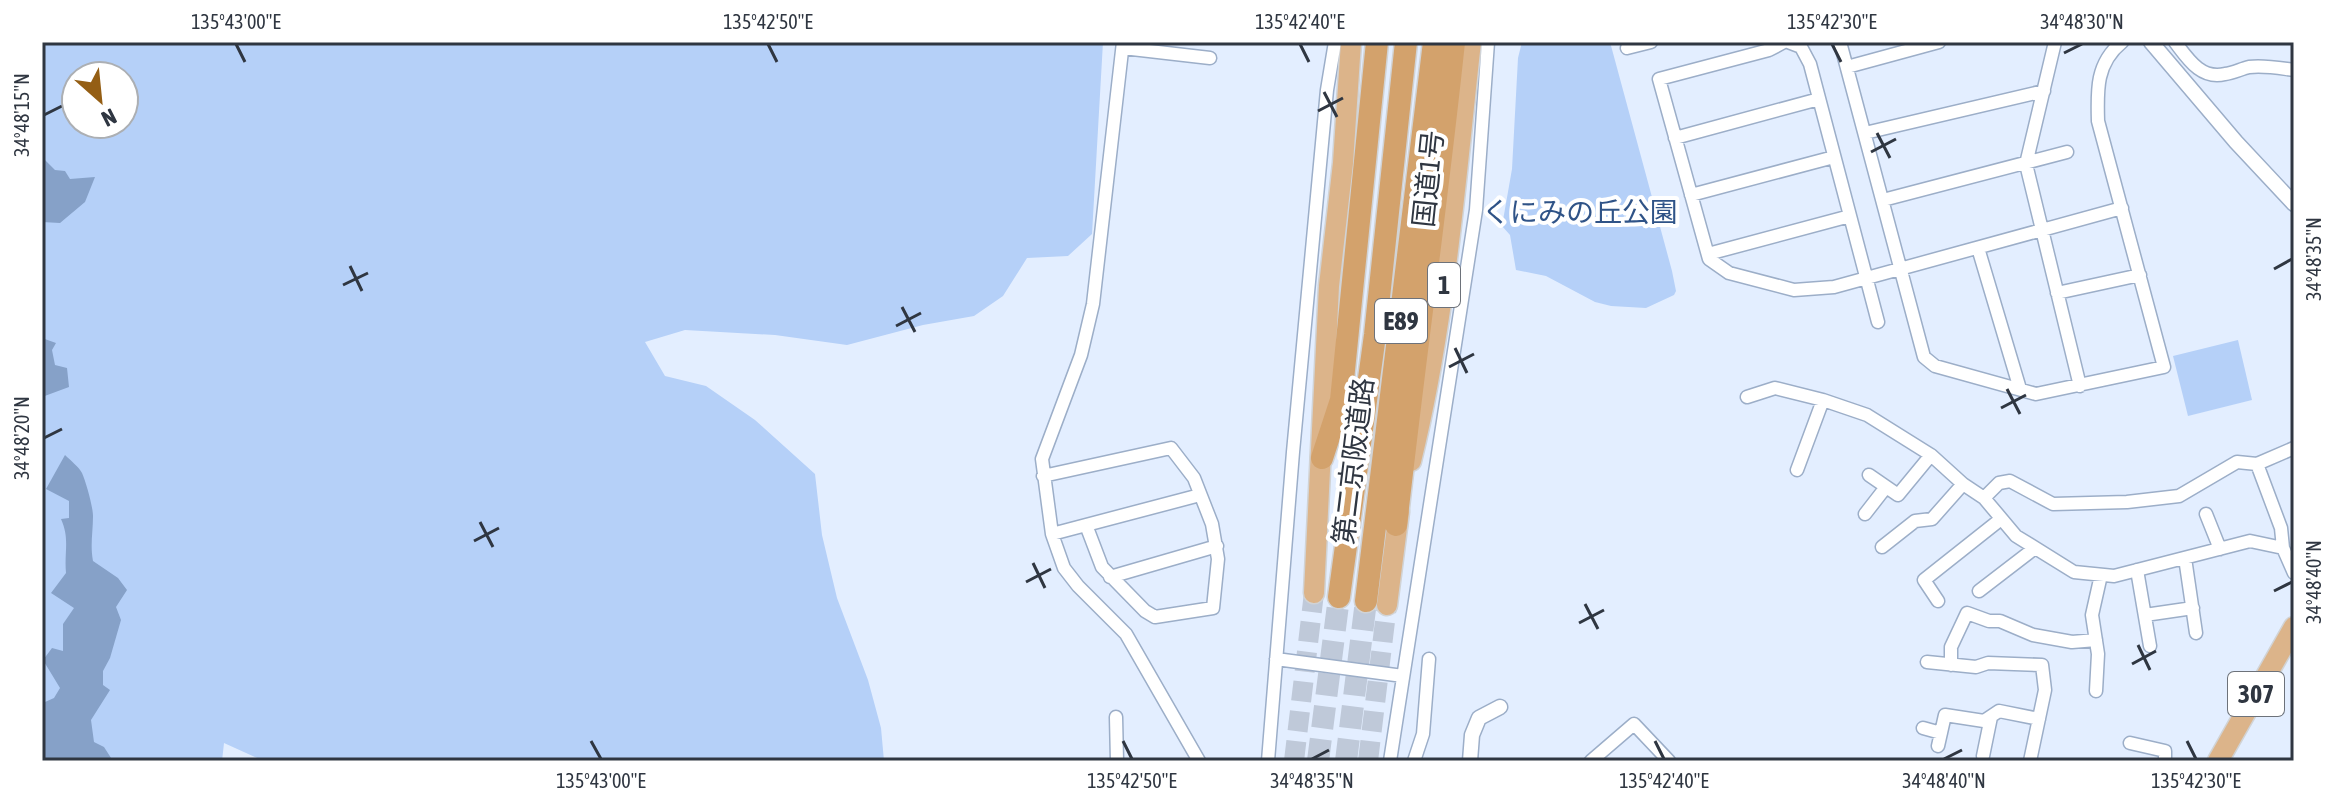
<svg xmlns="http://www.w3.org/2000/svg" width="2336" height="803" viewBox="0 0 2336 803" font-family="'Asap Condensed','Noto Sans JP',sans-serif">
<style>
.green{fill:#b5d0f8;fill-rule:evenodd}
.water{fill:#86a1c8}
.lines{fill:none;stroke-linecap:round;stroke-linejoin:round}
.trunk-tunnel{stroke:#bfc9d9;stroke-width:20;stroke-dasharray:20 10;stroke-linecap:butt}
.motorway-tunnel{stroke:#bfc9d9;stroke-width:22;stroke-dasharray:22 11;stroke-linecap:butt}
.minor-casing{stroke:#9caec8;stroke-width:15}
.tertiary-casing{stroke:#9caec8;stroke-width:17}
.trunk-casing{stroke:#d1d3d5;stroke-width:23}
.motorway-casing{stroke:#d1d3d5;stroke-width:25}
.minor{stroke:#fff;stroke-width:12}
.tertiary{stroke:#fff;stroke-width:14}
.trunk{stroke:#dcb48a;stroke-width:20}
.motorway{stroke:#d3a26c;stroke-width:22}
.ticks{fill:none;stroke:#2f3641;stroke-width:3}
.labels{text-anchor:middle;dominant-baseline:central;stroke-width:8;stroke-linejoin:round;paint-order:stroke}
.shield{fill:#fff;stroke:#6d727a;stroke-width:2}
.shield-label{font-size:26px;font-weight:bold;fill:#2f3641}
.street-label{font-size:28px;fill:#2f3641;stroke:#fff}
.park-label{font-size:28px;fill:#2f5387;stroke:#fff}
.neatline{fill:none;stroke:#2f3641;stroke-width:3}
.ticks-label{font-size:20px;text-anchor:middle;fill:#2f3641}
</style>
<rect width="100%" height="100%" fill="#e3eeff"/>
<path class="green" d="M42 42H1103L1092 234 1068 256 1027 258 1003 296 974 316 923 325 847 345 775 335 685 330 645 342 665 376 706 386 755 420 815 474 822 535 837 598 868 680 881 728 884 761H264L224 743 222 761H42ZM76 76H124V124H76Z
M1522 42H1610L1672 271 1676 291 1674 295 1646 308 1611 306 1595 302 1546 276 1516 270 1510 235 1502 226 1512 169 1518 58Z
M2238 340 2252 400 2188 416 2173 356Z"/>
<path class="water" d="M42 157 55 170 65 171 70 179 95 177 85 202 60 223 42 222Z
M42 338 56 343 52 350 55 365 67 368 69 387 42 397Z
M65 455C70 460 79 467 82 473 86 482 93 507 93 516 93 532 90 545 93 561L118 578 127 590 116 607 121 620 110 658 103 671V685L110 690 91 720 94 742 104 747 113 761H42V713L45 702 54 698 60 688 43 660 52 648 63 651V624L74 608 51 593 66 573C64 552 70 539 61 519L69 518V501L46 489Z"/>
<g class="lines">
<path class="trunk-tunnel" d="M1294 761 1314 593
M1368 761 1387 605"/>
<path class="motorway-tunnel" d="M1318 761 1339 597
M1346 761 1366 601"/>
<g class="minor-casing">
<path id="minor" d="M1123 42 1093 304 1081 355 1042 459 1052 534 1064 568 1078 586 1126 634 1199 761
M1784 42 1769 50 1659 79 1709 259 1729 273 1794 290 1834 287 2122 208
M1788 42 1801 47 1810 64 1878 322
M1840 42 1924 357 1935 366 2036 394 2164 367 2098 121C2097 90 2096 63 2122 42
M2055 42 2026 164 2080 386
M2175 42C2188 59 2201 80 2225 74 2233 73 2241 69 2249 67 2264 65 2279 68 2294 70
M1123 48 1210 58
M1627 48 1651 42
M1847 67 1939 42
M1865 133 2044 91
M1675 138 1819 99
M1691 195 1834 157
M1883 200 2067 152
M1978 248 2020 389
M1708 254 1850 216
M2057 293 2140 275
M1747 397 1775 388 1823 400 1867 415 1931 455 1963 484 1984 498 2016 536 2074 572 2114 576 2250 541 2283 548
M2257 464 2281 528 2283 548 2294 573
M1797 470 1823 400
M1869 475 1898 495 1931 455
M1043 476 1171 448 1194 478 1212 524 1218 559 1213 608 1155 617 1145 611 1102 567 1086 525
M1984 498 1999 483 2010 481 2053 504 2127 502 2179 496 2237 462 2257 464 2294 448
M1865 514 1886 487
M2206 514 2220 549
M1052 534 1200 495
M1882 547 1915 521 1932 519 1963 484
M2185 558 2196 633
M2137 570 2150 646
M1110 577 1217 546
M1979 591 2035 548
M1938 601 1924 580 2001 519
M2145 615 2193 608
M1276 659 1403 676
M1927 662 1976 667 1988 663 2042 665 2045 690 2030 761
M1951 665V647L1967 613 1989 621H2000L2033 635 2072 642 2096 640
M2096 691 2098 654 2092 615 2101 575
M1116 717 1117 761
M1923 728 1941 733
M2130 743 2165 751V761
M1938 746 1945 715 1984 721 1999 711 2039 719
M1983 756 1991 717
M1268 761 1293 452 1327 90 1335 42
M1390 761 1476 210 1488 42
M1414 761 1423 734 1429 659
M1591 761 1634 724 1669 761"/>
</g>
<g class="tertiary-casing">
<path id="tertiary" d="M2151 42 2236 142 2294 204
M1470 761 1472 735 1479 718 1500 707"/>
</g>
<g class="trunk-casing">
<path id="trunk" d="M1411 461C1445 324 1455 183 1471 42
M1314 593 1329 286 1343 163 1351 42
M1387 605 1399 512
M2218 761 2294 627"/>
</g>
<g class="motorway-casing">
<path id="motorway" d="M1322 458 1341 400 1377 42
M1396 525C1414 364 1437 203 1454 42
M1339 597 1375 335 1406 42
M1366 601 1434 42"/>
</g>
<use href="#minor" class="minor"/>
<use href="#tertiary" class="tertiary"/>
<use href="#trunk" class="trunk"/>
<use href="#motorway" class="motorway"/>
</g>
<path class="ticks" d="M236 44 245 62M768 44 777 62M1300 44 1309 62M1832 44 1841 62M2064 53 2082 44M1324 92 1337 117M1318 111 1343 98M44 115 62 106M1877 133 1890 158M1871 152 1896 139M350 266 362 291M2274 269 2292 259M343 285 368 273M902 307 915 332M896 326 921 313M1455 348 1467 373M1449 367 1474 354M2007 389 2020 414M2001 408 2026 395M44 438 62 429M480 522 493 547M474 541 499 528M1033 563 1045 588M1026 582 1051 569M2274 591 2292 582M1585 604 1598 629M1579 623 1604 610M2138 645 2150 670M2132 664 2156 651M591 741 601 759M1123 741 1132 759M1655 741 1664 759M2187 741 2196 759M1312 759 1329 750M1944 759 1962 750"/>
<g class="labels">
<g class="shield">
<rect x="1428" y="263" width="32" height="44" rx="6"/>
<rect x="1375" y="299" width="52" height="44" rx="6"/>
<rect x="2228" y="672" width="56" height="44" rx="6"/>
</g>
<g class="shield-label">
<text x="1444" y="285">1</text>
<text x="1401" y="321">E89</text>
<text x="2256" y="694">307</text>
</g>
<g class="street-label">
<text transform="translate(1428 179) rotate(-84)">国道1号</text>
<text transform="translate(1353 461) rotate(-83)">第二京阪道路</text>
</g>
<g class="park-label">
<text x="1580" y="212">くにみの丘公園</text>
</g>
</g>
<rect width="2336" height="803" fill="none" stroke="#ffffff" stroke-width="88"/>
<g transform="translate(100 100) rotate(153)"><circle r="38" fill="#ffffff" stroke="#acafb3" stroke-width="2"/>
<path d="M0-6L14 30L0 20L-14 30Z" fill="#945e14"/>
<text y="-12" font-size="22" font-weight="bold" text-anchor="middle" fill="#2f3641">N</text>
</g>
<rect x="44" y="44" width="2248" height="715" class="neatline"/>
<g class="ticks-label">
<text x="236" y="29">135°43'00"E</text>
<text x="768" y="29">135°42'50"E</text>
<text x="1300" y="29">135°42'40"E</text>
<text x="1832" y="29">135°42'30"E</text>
<text x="2082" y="29">34°48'30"N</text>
<text transform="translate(22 115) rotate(-90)" y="7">34°48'15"N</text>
<text transform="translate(2314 259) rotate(-90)" y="7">34°48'35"N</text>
<text transform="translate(22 438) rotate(-90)" y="7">34°48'20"N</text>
<text transform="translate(2314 582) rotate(-90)" y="7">34°48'40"N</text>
<text x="601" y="788">135°43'00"E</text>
<text x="1132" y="788">135°42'50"E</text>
<text x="1312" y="788">34°48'35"N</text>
<text x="1664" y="788">135°42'40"E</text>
<text x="1944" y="788">34°48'40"N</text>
<text x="2196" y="788">135°42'30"E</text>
</g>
</svg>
